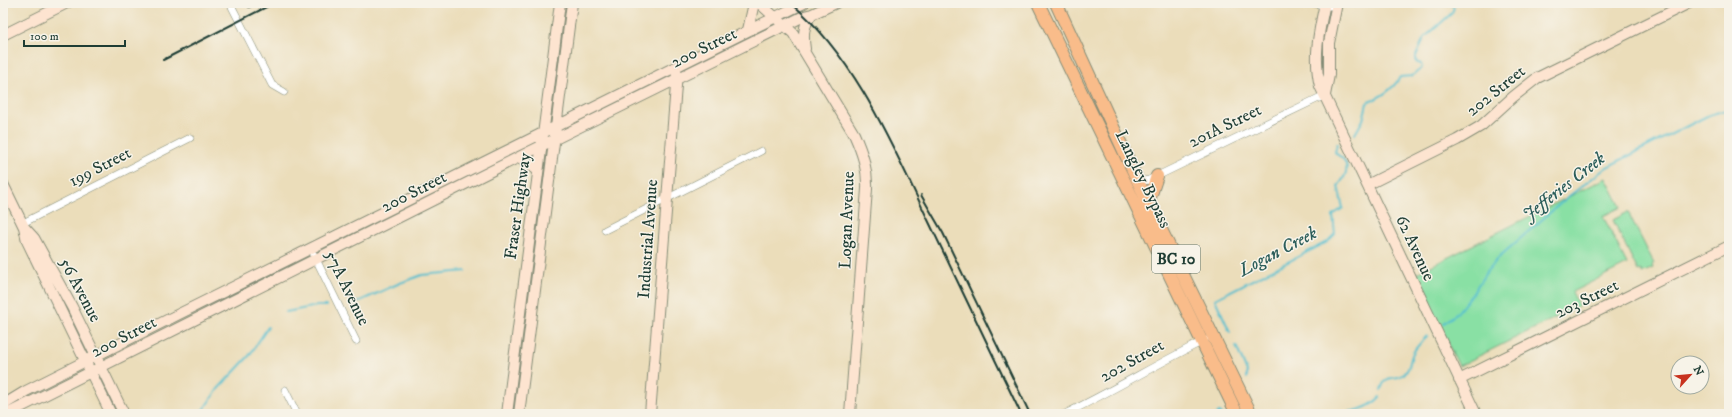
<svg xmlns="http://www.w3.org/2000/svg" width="1732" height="417" viewBox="0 0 1732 417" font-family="'IM FELL DW Pica',serif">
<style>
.green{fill:#89e0a4;stroke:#548e6c}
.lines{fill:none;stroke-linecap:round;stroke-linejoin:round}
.stream{stroke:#54bfcf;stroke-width:2}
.street-casing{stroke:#858d77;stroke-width:8}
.secondary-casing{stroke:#858d77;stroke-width:12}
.highway-casing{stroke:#858d77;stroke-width:14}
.street{stroke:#fff;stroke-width:7}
.secondary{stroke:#fde4d0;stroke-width:10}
.highway{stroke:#f9bc8a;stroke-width:12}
.rail{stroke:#1f3d34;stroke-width:2}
.labels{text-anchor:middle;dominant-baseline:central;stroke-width:3;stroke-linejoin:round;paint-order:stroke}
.shield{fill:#f7f3e8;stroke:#60746a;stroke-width:1}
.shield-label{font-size:16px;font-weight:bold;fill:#1f3d34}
.street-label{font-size:17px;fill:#1f3d34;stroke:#f7f3e8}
.water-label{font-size:18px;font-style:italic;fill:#2c5e5b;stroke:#f7f3e8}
</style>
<rect width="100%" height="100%" fill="#f7f3e8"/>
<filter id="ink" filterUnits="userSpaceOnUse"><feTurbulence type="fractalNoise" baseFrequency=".025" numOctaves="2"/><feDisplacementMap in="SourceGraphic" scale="8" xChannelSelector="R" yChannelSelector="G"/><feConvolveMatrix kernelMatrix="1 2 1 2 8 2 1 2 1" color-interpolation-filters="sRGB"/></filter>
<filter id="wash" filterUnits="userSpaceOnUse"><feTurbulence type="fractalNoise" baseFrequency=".012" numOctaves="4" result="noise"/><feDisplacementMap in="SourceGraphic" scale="16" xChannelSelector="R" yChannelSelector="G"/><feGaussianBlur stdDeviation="0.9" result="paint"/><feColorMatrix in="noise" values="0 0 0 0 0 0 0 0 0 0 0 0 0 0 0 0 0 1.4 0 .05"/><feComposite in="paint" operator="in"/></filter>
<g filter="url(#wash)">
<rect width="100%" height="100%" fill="#ebddba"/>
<path class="green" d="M1606 178 1621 207 1603 216 1627 264 1572 292 1579 306 1459 366 1413 275Z
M1628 212 1654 263 1652 265 1653 268 1642 273 1641 270 1638 271 1613 220Z"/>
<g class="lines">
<path class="stream" d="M1355 134 1363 120 1367 103C1380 97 1393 90 1400 77L1412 76 1422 68 1421 64 1416 62V56L1424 38 1452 13 1454 7 1450 3
M351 305 400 283 422 275 466 271
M286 312 317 306H327
M1444 323 1457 313 1473 293 1485 274 1499 257 1569 196 1607 167 1709 115 1729 109
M1230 332 1215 299 1327 242 1335 234 1333 215 1343 208 1338 186C1344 179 1351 167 1343 159 1340 155 1337 156 1335 152L1337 144
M1236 346 1247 372V378
M1381 390C1386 371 1395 383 1405 373 1411 368 1409 360 1413 353 1416 347 1422 341 1427 336
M200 414 218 389 249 356 268 327
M1217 414 1219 412 1221 414
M1333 414C1351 412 1368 410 1380 397"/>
</g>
</g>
<g filter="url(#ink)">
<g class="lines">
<g class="street-casing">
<path id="street" d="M230 3 272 85 284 92
M1314 3 1329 6
M1138 182 1149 180 1325 95
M23 223 190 138
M605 230 761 151
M314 255 356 341
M285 390 297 414
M1065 414C1112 391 1157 364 1205 340"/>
</g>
<g class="secondary-casing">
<path id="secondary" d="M759 3 793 33 854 134C862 152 868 169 867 189L850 414
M1325 3C1319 31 1313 57 1320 86L1476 414
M748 30 754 3
M3 35 67 3
M805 49C803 36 803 25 812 14
M1325 95 1329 75V43L1337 3
M518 158 530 164 538 171
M3 184 24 227 27 241 111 414
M1367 185 1457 140 1481 126 1513 97 1537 78 1689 3
M24 227 34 238 72 307 124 414
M1459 380 1729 246
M3 405 26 391 175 316 804 3
M7 414 531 151 804 16 812 14 836 3
M507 414 560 3
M519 414 572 3
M650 414 677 73"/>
</g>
<g class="highway-casing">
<path id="highway" d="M1038 3 1237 414
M1056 3 1148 203 1251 414
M1148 203 1157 176"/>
</g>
<use href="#street" class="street"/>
<use href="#secondary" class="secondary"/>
<use href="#highway" class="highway"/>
<path class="rail" d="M791 3C856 58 893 147 929 222 960 286 990 350 1021 414
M249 7 257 3
M163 60 274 3
M921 195 943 233 1030 414"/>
</g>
</g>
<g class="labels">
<rect class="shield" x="1152" y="245" width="48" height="28" rx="3"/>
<g class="shield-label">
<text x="1176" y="259">BC 10</text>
</g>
<g class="street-label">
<text transform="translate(704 48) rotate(-26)">200 Street</text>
<text transform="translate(1496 91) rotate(-39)">202 Street</text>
<text transform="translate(1225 126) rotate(-26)">201A Street</text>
<text transform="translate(100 167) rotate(-27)">199 Street</text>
<text transform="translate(1143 179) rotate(64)">Langley Bypass</text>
<text transform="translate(414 192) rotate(-27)">200 Street</text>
<text transform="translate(518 206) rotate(-82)">Fraser Highway</text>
<text transform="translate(847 220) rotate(-88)">Logan Avenue</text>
<text transform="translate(648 239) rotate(-86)">Industrial Avenue</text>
<text transform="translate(1415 248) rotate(65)">62 Avenue</text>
<text transform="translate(347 288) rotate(64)">57A Avenue</text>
<text transform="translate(80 290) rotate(62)">56 Avenue</text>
<text transform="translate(1587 299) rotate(-26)">203 Street</text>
<text transform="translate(124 337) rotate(-27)">200 Street</text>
<text transform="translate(1132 361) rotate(-29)">202 Street</text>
</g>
<g class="water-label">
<text transform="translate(1564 187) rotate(-38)">Jefferies Creek</text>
<text transform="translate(1278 252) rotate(-28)">Logan Creek</text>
</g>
</g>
<rect width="1732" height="417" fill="none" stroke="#f7f3e8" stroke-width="16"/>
<g transform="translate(1690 375) rotate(63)"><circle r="19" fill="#f7f3e8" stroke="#a1aaa0"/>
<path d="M0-3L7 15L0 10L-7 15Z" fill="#c8321e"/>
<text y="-6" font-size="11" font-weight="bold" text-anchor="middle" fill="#1f3d34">N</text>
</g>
<path d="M24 40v6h101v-6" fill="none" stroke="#1f3d34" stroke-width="2"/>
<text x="30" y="40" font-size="12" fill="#1f3d34" stroke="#f7f3e8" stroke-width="3" paint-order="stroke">100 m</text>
</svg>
